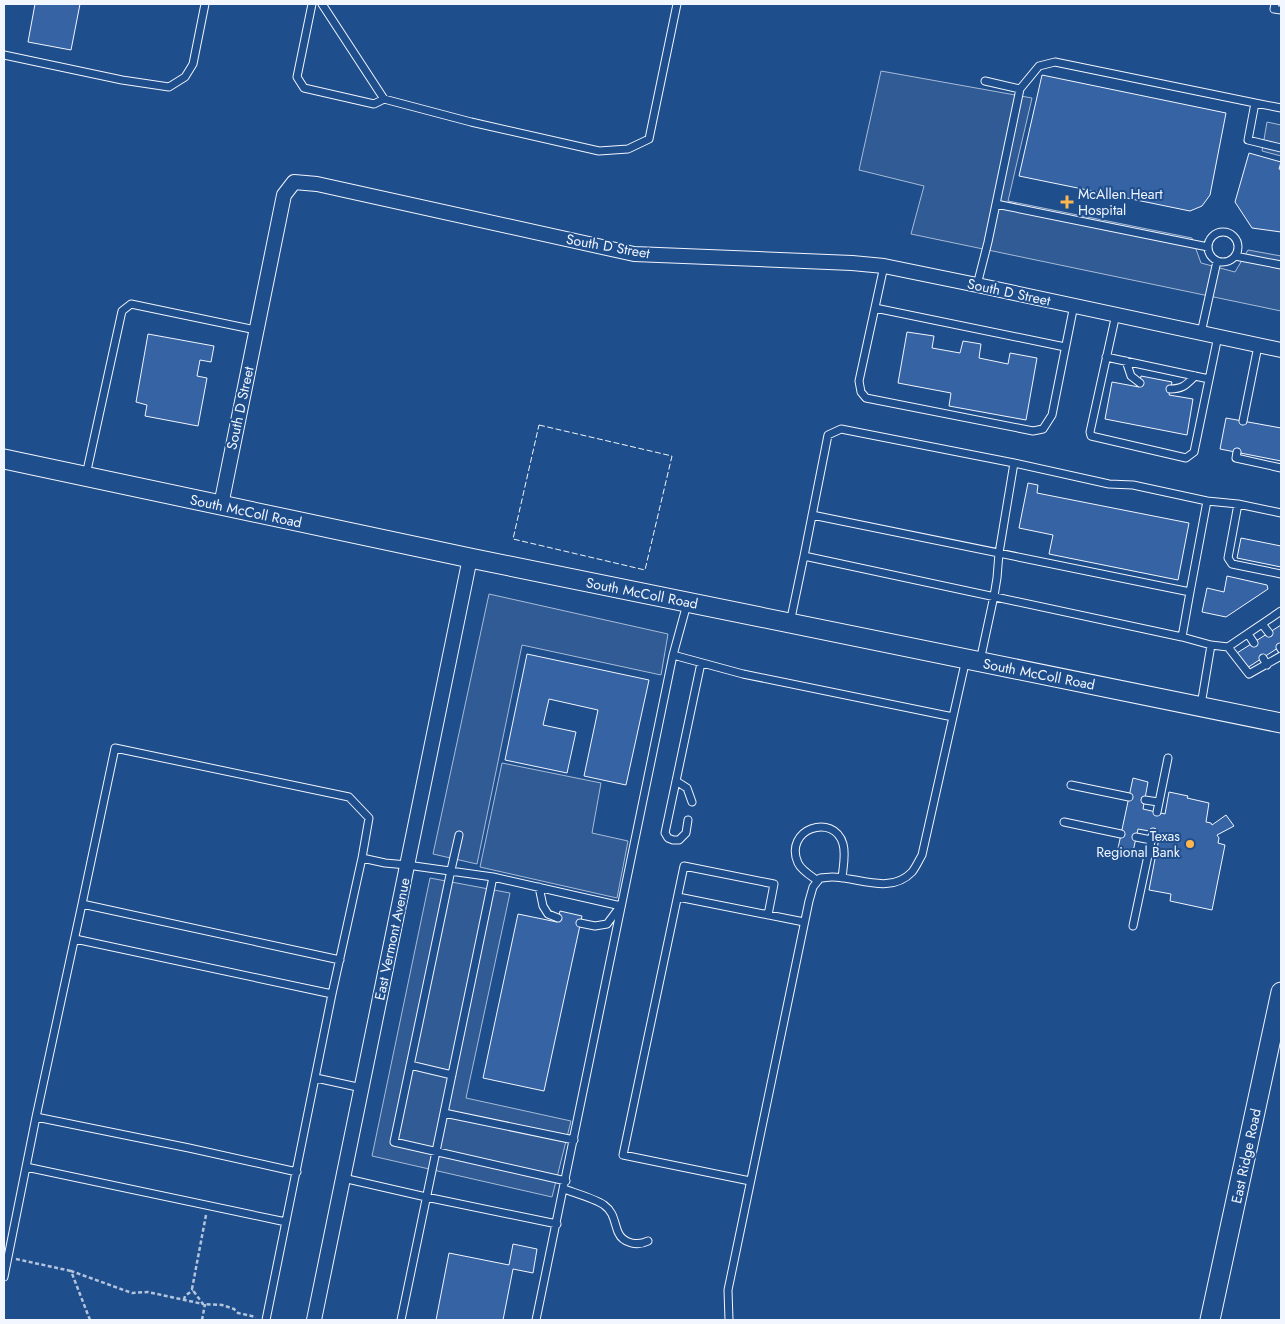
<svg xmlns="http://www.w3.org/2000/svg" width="1285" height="1324" viewBox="0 0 1285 1324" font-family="Jost,sans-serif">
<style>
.built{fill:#305b95;stroke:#a8bbd7}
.building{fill:#3563a3;stroke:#f2f6ff}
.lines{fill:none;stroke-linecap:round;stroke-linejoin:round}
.lane-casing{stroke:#f2f6ff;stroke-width:9}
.street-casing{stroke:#f2f6ff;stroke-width:16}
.secondary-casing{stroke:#f2f6ff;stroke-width:21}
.path{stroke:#b3c4dc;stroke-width:2.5;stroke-dasharray:4 2.5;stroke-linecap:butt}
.lane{stroke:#1f4e8c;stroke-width:7}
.street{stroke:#1f4e8c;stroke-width:14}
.secondary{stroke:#1f4e8c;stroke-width:19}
.fence{stroke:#f2f6ff;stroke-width:1;stroke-dasharray:6 2.5;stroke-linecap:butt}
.poi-dot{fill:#ffb74d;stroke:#1f4e8c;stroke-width:2}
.labels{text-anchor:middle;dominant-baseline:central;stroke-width:4;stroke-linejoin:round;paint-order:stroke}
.poi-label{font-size:14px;fill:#f2f6ff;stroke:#1f4e8c;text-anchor:start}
.street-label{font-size:14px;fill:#f2f6ff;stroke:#1f4e8c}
</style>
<rect width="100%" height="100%" fill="#1f4e8c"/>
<path class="built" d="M881 71 1032 98 1008 201 1192 238 1201 263 1235 272 1248 250 1281 256V311L911 234 924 186 859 170Z
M1267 122 1281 125V156L1262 151Z
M489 594 668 634 661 675 522 645 477 864 433 854Z
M502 763 601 783 592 833 628 841 617 898 480 867Z
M430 878 510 893 466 1098 571 1121 552 1197 372 1156Z"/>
<path class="building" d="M35 4H80L71 50 28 42Z
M1042 75 1226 113 1210 195 1202 206 1190 211 1019 176Z
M1249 153 1281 162 1279 169 1281 170V232L1252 228 1235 202Z
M907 332 934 336 932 348 960 353 963 341 981 344 979 358 1008 364 1010 353 1037 358 1026 420 949 406 951 393 898 383Z
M148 334 214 346 211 362 200 360 197 376 207 378 198 426 145 416 147 405 136 402Z
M1141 376 1172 382 1169 395 1193 399 1187 435 1105 419 1112 382 1139 387Z
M1226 418 1281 428V461L1220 449Z
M1028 483 1038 485 1037 493 1189 523 1178 580 1049 554 1053 535 1019 528Z
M1241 538 1281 546V567L1237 558Z
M1227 576 1267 585 1268 589 1226 617 1202 612 1207 588 1224 592Z
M1281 625V646L1247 668 1237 653Z
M527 654 649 680 626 785 584 776 598 710 549 699 543 725 576 732 567 773 505 760Z
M1133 778 1148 782 1143 809 1165 814 1169 792 1188 796 1187 798 1209 803 1206 822 1211 823 1212 825 1226 815 1234 826 1217 835 1219 838 1218 843 1225 845 1212 910 1170 901 1171 894 1149 890 1160 833 1138 829 1132 856 1117 853Z
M560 911 582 916 544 1091 483 1078 518 914 557 922Z
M513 1244 537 1249 533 1273 513 1269 503 1320H436L449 1253 509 1265Z"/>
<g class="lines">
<g class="lane-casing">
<path id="lane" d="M312 4 297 77 304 88 374 104 384 99 471 122 599 151 628 149 649 139 677 4
M322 4 384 99
M1275 4 1274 9 1281 10
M4 55 122 80 169 87 185 77 193 64 205 4
M985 81 1020 89 1039 66 1055 62 1255 103
M1281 108 1255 103 1248 140 1281 148
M996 204 1208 247
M1208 247a15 15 0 1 1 30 0a15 15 0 1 1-30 0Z
M1235 256 1281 265
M884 266 859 381 861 392 866 398 1033 431 1043 429 1052 415 1074 305
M977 285 988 242 1020 89
M875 308 1065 347
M1116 314 1090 432 1091 436 1186 458 1194 452 1218 336
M1201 333 1217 261
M1106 357 1209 379
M1126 361 1131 376 1140 383
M1170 389C1183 389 1186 385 1195 376
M1243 421 1258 346
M1237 452 1236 458 1281 468
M86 475 122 311 131 304 256 330
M1207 501 1238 504 1281 513
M1238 504 1228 558 1232 564 1281 574
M812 515 1190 592 1207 501 1133 485 1109 484 1014 463 999 553 997 578 994 596 980 661
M804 556 828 435 841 429 1014 463
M790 623 804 556 1182 637 1190 592
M1262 624 1269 633
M1248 634 1254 643
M1182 637 1211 645
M1228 647 1249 674 1281 656
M1280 647 1281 649
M673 655 743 674 953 717
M1263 658 1267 665
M1201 705 1211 645 1228 647 1281 611
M676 781 687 788 692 802
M1071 785 1129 797
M1145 800 1158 802
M1157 812 1168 758
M688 820 686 833 679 840H673L668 838 665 833 701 663
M1064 822 1121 834
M459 835 451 870 394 1142 566 1181
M1136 837 1151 840
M362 858 385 863 407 865 493 877 621 906
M818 881C811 876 801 870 798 863 783 829 834 812 843 844 846 854 843 868 842 878
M539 887 543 906 548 914 558 918
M678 897 804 922
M82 904 340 960
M580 923 595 926 607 924 619 908
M1133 926 1153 832
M75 939 332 994
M410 1065 452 1075
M316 1078 362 1088
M444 1113 574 1140
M36 1117 189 1148 297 1172
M26 1167 286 1222
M343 1178 426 1197 557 1224
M750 1181 623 1155 684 866 774 884 768 915
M564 1189C575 1193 596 1199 604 1205 614 1212 614 1222 618 1232 623 1244 638 1246 648 1241
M4 1277 36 1117 82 904 115 748 349 797 369 818 362 858 332 994 266 1320
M401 1320 493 877
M536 1320 673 655 687 604
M729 1320 728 1290 809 901 813 887 820 878C824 878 828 877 832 877 858 877 890 895 912 872 916 867 919 860 922 855L966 659"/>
</g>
<g class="street-casing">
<path id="street" d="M221 505 284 195 294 182 317 184 634 254 852 263 884 266 977 285 1281 350
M314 1320 470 558"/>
</g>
<g class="secondary-casing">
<path id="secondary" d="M4 459 470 558 1281 723
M1210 1320 1281 992"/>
</g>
<path class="path" d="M206 1215 192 1289 203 1304 222 1305 234 1309 238 1313 256 1317
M16 1259 71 1271
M184 1300 185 1296 193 1290
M90 1320 71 1271 132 1293 148 1292 203 1304
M202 1320 205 1304"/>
<use href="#lane" class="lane"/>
<use href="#street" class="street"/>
<use href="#secondary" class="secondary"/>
<path class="fence" d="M539 425 672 456 645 570 513 539Z"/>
</g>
<g class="poi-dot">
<path d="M1064.5 194.5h5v5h5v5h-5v5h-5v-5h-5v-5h5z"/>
<circle cx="1190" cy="844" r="5"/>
</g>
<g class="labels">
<g class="poi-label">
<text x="1078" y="194">McAllen Heart<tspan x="1078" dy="16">Hospital</tspan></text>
<text x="1180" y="836" text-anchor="end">Texas<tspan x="1180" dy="16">Regional Bank</tspan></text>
</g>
<g class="street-label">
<text transform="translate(608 246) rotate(10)">South D Street</text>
<text transform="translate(1009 292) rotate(12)">South D Street</text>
<text transform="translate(240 408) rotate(-78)">South D Street</text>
<text transform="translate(246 511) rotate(12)">South McColl Road</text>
<text transform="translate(642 593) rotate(11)">South McColl Road</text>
<text transform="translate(1039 674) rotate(11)">South McColl Road</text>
<text transform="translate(392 939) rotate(-78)">East Vermont Avenue</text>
<text transform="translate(1246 1156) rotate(-78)">East Ridge Road</text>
</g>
</g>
<rect width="1285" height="1324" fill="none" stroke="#f2f6ff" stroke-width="10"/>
</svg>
